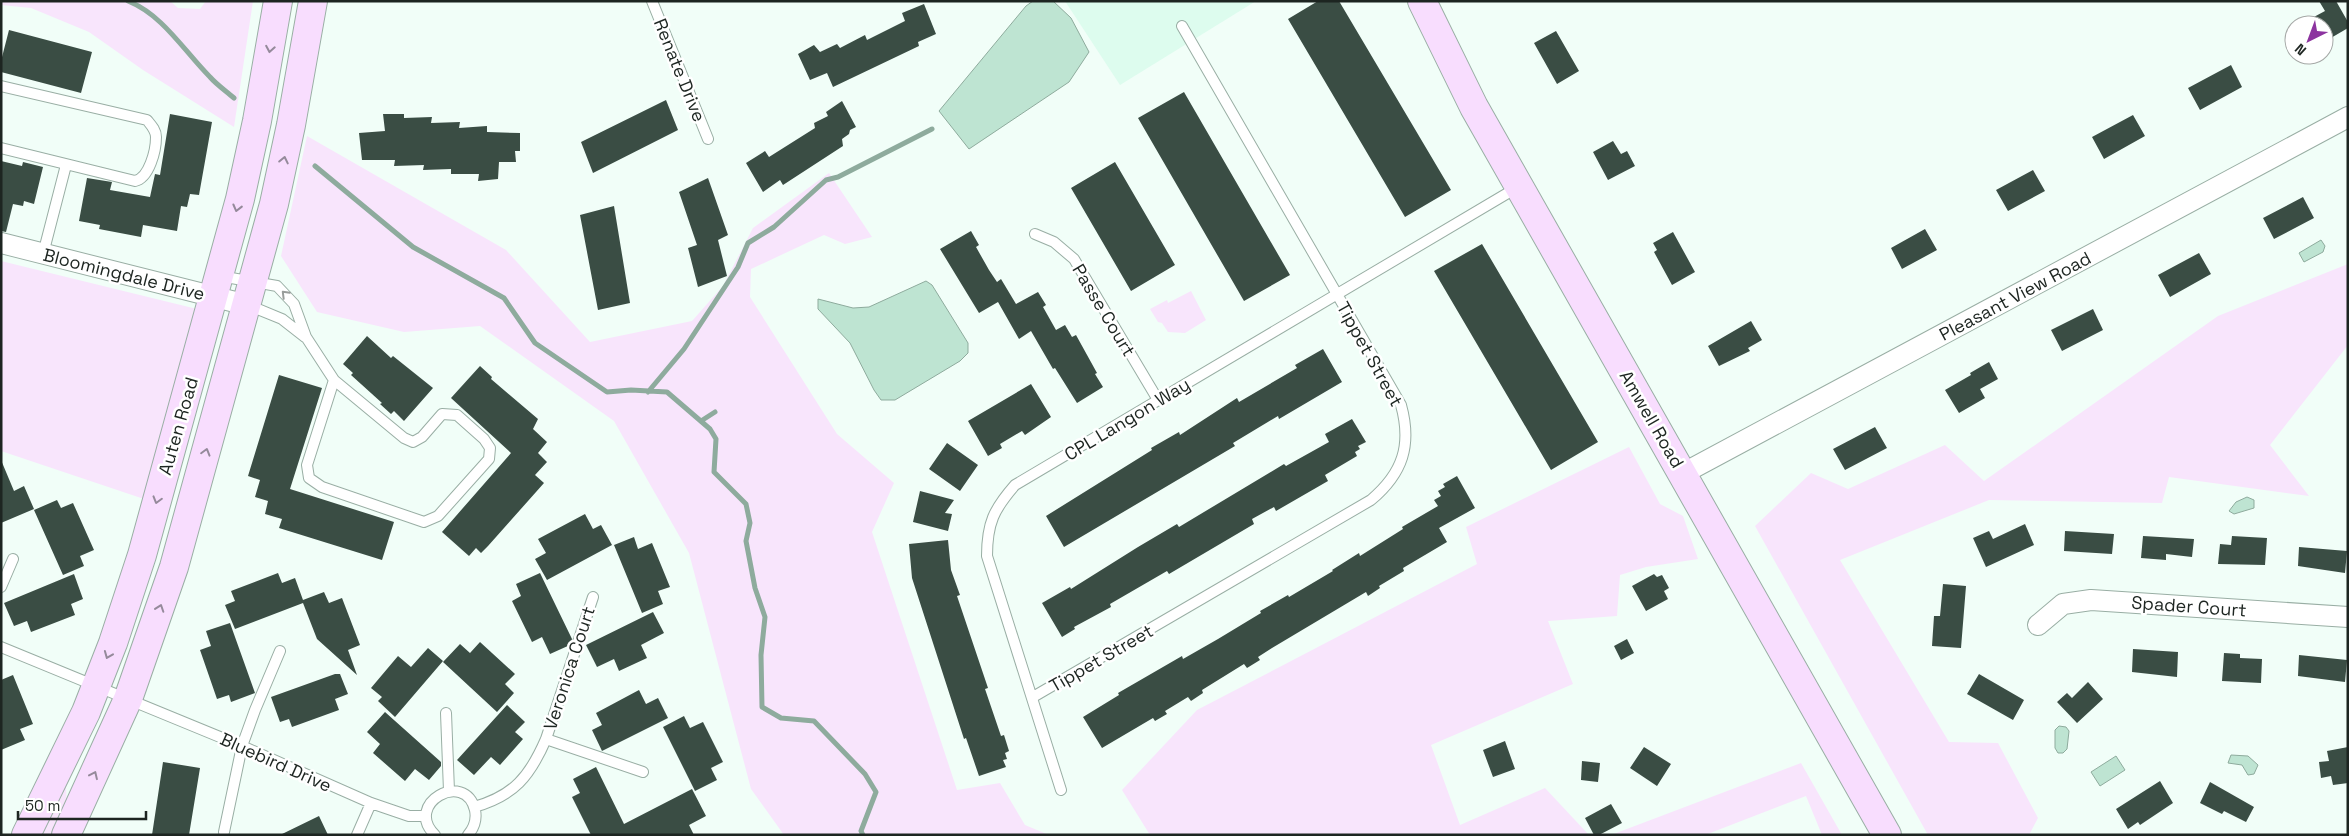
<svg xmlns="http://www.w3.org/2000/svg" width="2349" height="836" viewBox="0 0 2349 836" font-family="'Space Grotesk',sans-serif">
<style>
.built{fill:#ddfcee}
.green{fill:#f8e5fc}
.water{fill:#bee4d2;stroke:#8eab9d}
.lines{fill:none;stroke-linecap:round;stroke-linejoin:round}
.stream{stroke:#8eab9d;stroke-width:5}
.building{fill:#3a4d44}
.lane-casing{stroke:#99aea4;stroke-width:12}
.street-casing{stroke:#99aea4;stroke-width:22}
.secondary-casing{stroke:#99aea4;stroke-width:30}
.lane{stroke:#fff;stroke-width:10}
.street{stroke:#fff;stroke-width:20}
.secondary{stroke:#f8ddfe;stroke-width:28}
.oneway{stroke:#958a9b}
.oneway2{stroke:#999d9b}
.labels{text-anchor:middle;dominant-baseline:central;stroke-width:5;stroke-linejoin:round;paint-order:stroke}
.street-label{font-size:18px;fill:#1d2521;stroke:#fff}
</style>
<rect width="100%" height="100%" fill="#f1fef8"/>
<path class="built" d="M1065 1H1256L1120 85Z"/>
<path class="green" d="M1 1H170L178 8 200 9 206 1H253L234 127 143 70 89 32 31 8 1 5Z
M307 136 506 250 590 342 692 321 723 286 753 228 829 173 872 237 845 244 824 235 751 269 750 297 837 434 894 483 872 532 957 790 1000 783 1025 825 1049 835H784L751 789 689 553 614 421 480 326 404 332 317 312 281 256Z
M1 261 197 309 144 499 1 451Z
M2348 264V345L2270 445 2309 496 2169 477 2162 503 1989 500 1840 560 1949 742 1998 743 2038 818 2029 835H1928L1755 526 1811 473 1848 489 1945 445 1984 481 2218 316Z
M1191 291 1206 320 1185 333 1168 332 1162 323 1158 322 1150 309 1167 300 1168 303Z
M1629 447 1660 504 1683 516 1698 559 1646 567 1620 575 1617 616 1548 621 1573 684 1431 745 1460 825 1545 788 1589 835H1150L1122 790 1197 710 1477 564 1466 527Z
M98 718 66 787 67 808 52 835H37Z
M1801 763 1842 835H1822L1806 796 1705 835H1611Z"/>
<path class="water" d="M1033 1H1053L1071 18 1089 52 1069 82 969 149 939 111 1026 6Z
M2321 240 2325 246 2323 252 2304 262 2299 253Z
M926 281 932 285 968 343V353L960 361 895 400H881L874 390 850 343 818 309V299L853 308 869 307Z
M2247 497 2254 500V508L2234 514 2229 511 2236 502Z
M2059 726 2066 727 2069 731 2067 749 2063 753H2058L2055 748V730Z
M2231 755 2248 756 2258 765 2254 774 2248 775 2242 765 2228 763Z
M2116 756 2125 770 2100 786 2091 772Z"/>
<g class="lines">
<path class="stream" d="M128 1C163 15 184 51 210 77 217 85 226 91 234 98
M315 166 413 247 504 298 535 343 607 392 631 390 667 392 710 429 716 439 714 472 746 504 750 523 746 541 755 588 765 617 761 655 762 707 781 718 814 721 865 774 876 792 861 831 863 835
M648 392 684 349 738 267 748 243 774 227 826 180 838 177 932 129
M701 421 715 412"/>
</g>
<path class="building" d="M1318 1H1339L1451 190 1405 217 1288 19Z
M2319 1H2336L2348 22V28L2324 42V25H2299L2325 11Z
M924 4 936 34 918 42 919 46 833 87 827 73 810 80 798 54 814 45 820 52 837 44 840 48 865 35 867 40 905 21 902 13Z
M9 30 92 52 81 93 1 72V61Z
M1556 31 1579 71 1557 84 1534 43Z
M2231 65 2242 87 2200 110 2188 88Z
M1184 92 1290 275 1244 301 1138 118Z
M666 100 678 130 593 173 581 142Z
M842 101 856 127 850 130 849 134 842 139 843 146 783 185 780 180 763 192 746 163 765 151 769 157 815 128 814 123 828 116 826 112Z
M170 114 212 122 199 195 190 194 187 207 181 206 177 231 143 225 141 237 99 229 100 225 79 221 87 178 112 182 110 190 150 197 155 174 160 175Z
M383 114H404V118L432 117 431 123 460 122 459 128 487 126V132L520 133V151H515L516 162H499L498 179 478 181 479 174H451V169L423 170 424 165 394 166 395 160H362L359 133 385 131Z
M2133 115 2145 136 2104 159 2092 137Z
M1613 141 1621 154 1627 151 1635 166 1608 180 1593 152Z
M1 161 22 166 23 162 43 167 34 204 24 201 23 206 13 204 6 232 1 231Z
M1115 162 1175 265 1131 291 1071 188Z
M2033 170 2045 191 2008 211 1996 190Z
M708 178 728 235 718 240 727 276 698 287 688 248 697 245 679 192Z
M2303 197 2314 218 2274 239 2263 218Z
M614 206 630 303 598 310 580 215Z
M1925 229 1937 250 1902 269 1891 248Z
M971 231 979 245 976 247 989 270 997 282 1001 279 1016 304 1038 292 1046 305 1043 307 1056 330 1065 325 1072 337 1076 335 1097 373 1095 374 1103 387 1077 403 1055 368 1053 369 1031 331 1019 339 998 302 979 313 940 249Z
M1673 232 1695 272 1672 285 1654 252 1657 250 1653 243Z
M1482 244 1598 442 1551 470 1434 271Z
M2199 253 2211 274 2170 297 2158 275Z
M2093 309 2103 330 2062 351 2051 330Z
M1751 321 1762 340 1748 348 1750 351 1719 366 1708 346Z
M367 336 391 358 393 356 433 388 404 421 394 411 391 414 380 404 382 403 351 375 353 373 343 364Z
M1323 349 1342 382 1279 419 1278 416 1233 443 1235 446 1064 547 1046 516 1152 450 1151 448 1179 432 1180 435 1237 398 1239 402 1297 368 1295 365Z
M1989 362 1998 379 1980 389 1985 398 1959 413 1945 390 1971 375 1970 373Z
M480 366 492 377 491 379 538 419 533 429 547 442 538 453 547 462 535 475 544 483 488 546 481 553 476 548 469 556 442 532 511 453 451 398Z
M279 375 322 388 290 489 394 522 382 560 279 528 282 519 265 514 268 501 255 497 260 480 248 476Z
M1031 384 1051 417 1025 435 1022 431 1000 444 1002 448 988 456 968 421Z
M1352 419 1366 442 1358 446 1360 449 1355 452 1357 456 1325 475 1328 481 1276 511 1274 507 1252 519 1254 524 1169 574 1167 571 1110 604 1111 607 1074 627 1075 629 1062 637 1042 603 1070 587 1071 589 1138 547 1177 524 1179 527 1284 464 1286 466 1329 442 1325 434Z
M1875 427 1887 448 1845 470 1833 449Z
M947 443 978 465 960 491 929 469Z
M1 460 14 491 24 486 34 509 1 523Z
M1457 476 1475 508 1439 528 1447 542 1403 568 1404 571 1379 586 1380 588 1368 596 1366 592 1272 648 1258 657 1260 660 1247 668 1244 664 1202 690 1203 693 1191 701 1188 697 1165 711 1167 714 1155 721 1153 718 1102 748 1083 717 1119 695 1118 693 1182 656 1183 659 1218 639 1261 613 1260 611 1288 595 1289 597 1333 571 1332 570 1359 553 1360 556 1403 529 1402 527 1438 506 1434 500 1441 496 1438 491 1445 487 1443 484Z
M920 491 954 500 945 513 952 514 948 531 913 522Z
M57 500 61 508 73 503 94 550 80 556 84 566 63 575 34 510Z
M585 514 593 529 601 525 612 545 547 580 535 559 546 553 538 539Z
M2025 524 2034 545 1986 567 1973 538 1989 531 1993 539Z
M2065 531 2114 534 2112 554 2064 551Z
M2143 536 2194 539 2192 557 2166 554V560L2141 558Z
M2232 536 2267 538 2265 565 2218 564 2220 544 2231 545Z
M634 537 638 549 652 543 670 587 658 591 663 604 642 613 614 545Z
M948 540 951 570 960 595 957 596 988 688 985 689 1001 736 1004 735 1009 751 1005 753 1007 759 1003 760 1006 767 979 776 966 738 964 739 912 578 909 544Z
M2299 547 2347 551 2345 573 2298 566Z
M278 573 282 583 295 578 303 600 324 592 329 603 342 598 360 645 348 650 357 675 317 639 303 603 235 629 225 605 235 601 231 591Z
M540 573 572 639 570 645 550 654 542 637 532 642 512 601 521 596 516 584Z
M74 574 83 599 71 604 75 615 31 632 27 621 14 626 4 603Z
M1654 574 1657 577 1662 575 1669 588 1664 591 1668 599 1646 611 1632 586Z
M1943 584 1966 586 1961 648 1932 646 1934 616H1940Z
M653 612 664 633 641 645 647 658 619 671 614 659 597 667 586 645Z
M230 623 255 693 231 702 229 695 217 699 200 650 211 646 206 631Z
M1627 639 1634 653 1621 660 1614 646Z
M480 642 515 674 505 684 514 693 497 712 443 662 460 644 470 653Z
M428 648 443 661 395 717 378 701 382 697 371 688 398 656 411 667Z
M2133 649 2178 652 2177 677 2132 672Z
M2224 653 2240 654V658L2262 659 2261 683 2222 681Z
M2299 655 2347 660 2345 682 2298 676Z
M335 674H340L348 694 335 699 339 710 292 727 289 719 280 722 271 697Z
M1979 674 2024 700 2013 720 1967 694Z
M13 675 33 724 20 729 25 740 1 750V680Z
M2088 682 2103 699 2077 723 2057 702 2067 693 2072 698Z
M639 690 646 704 658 698 668 718 602 751 592 730 602 725 596 713Z
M507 705 525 722 515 732 523 739 500 765 491 757 474 775 457 760Z
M385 712 441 762V766L429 780 415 769 405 781 373 753 380 744 367 732Z
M684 716 690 728 703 722 723 762 711 768 717 780 695 791 663 727Z
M1505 741 1515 769 1493 777 1483 750Z
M1644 747 1671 764 1657 786 1630 768Z
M2348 747V783L2333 785 2331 776 2321 778 2319 762 2329 761 2327 751Z
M1582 761 1600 763 1598 782 1581 780Z
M163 762 200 768 189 835H152Z
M596 767 624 824 692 789 706 816 689 825 694 835H591L572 797 580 793 573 779Z
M2160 781 2173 803 2140 825 2138 822 2128 829 2116 809Z
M2210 782 2254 807 2246 822 2224 811 2222 814 2200 803Z
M1611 804 1622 823 1599 835H1594L1585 818Z
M319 816 328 835H280Z"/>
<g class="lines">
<g class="lane-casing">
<path id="lane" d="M652 1 708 139
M1 86 147 120C151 125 156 130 156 137 156 151 149 178 135 181L1 148
M1035 234 1054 242 1074 259 1158 400
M43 254 66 165
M220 276 277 286 294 304 306 337 334 380 404 438 413 442 422 437 442 414 457 415 484 439 490 448 489 459 438 516 424 522 322 487 309 478 307 465 334 380
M248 305 282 319 305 337
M1 587 13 559
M1 647 242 746 371 803 409 816H426
M1033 697 1371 500C1403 473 1412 445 1401 405L1182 26
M446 713 449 791
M546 739 643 772
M1061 790 987 556C987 523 994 509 1015 485L1518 187
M474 807C514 796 530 776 546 739L593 597
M224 832 242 746 255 710 280 651
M357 835 371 803
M435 835C403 804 465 769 475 810 477 820 474 828 468 835"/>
</g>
<g class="street-casing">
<path id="street" d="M1 243 247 305
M1682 474 2348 117
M2038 625 2063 604 2091 600 2348 617"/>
</g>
<g class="secondary-casing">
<path id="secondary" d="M1422 1 1474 107 1887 835
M26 835 86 712 113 643 142 555 240 199 257 121 278 1
M66 835 128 699 174 567 274 204 291 125 313 1"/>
</g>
<use href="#lane" class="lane"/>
<use href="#street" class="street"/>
<use href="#secondary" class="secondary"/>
</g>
<defs><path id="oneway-chevron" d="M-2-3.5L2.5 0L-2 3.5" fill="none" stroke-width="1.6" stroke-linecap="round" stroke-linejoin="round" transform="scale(1.25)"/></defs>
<g class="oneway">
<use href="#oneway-chevron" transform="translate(270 49) rotate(100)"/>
<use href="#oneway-chevron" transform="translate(284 160) rotate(-78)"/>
<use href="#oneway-chevron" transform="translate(237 208) rotate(104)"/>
<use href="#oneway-chevron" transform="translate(206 452) rotate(-74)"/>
<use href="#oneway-chevron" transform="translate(157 500) rotate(106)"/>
<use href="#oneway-chevron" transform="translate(160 608) rotate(-71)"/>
<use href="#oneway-chevron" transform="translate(108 655) rotate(112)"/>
<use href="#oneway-chevron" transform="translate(94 775) rotate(-65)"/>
</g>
<use class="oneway2" href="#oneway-chevron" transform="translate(285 294) rotate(-135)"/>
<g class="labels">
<g class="street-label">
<text transform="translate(680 70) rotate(68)">Renate Drive</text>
<text transform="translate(124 274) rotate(14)">Bloomingdale Drive</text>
<text transform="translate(2015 296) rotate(-28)">Pleasant View Road</text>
<text transform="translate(1104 310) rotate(59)">Passe Court</text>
<text transform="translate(1370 354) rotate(61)">Tippet Street</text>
<text transform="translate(1127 419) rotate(-31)">CPL Langon Way</text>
<text transform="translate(1652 419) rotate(60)">Amwell Road</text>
<text transform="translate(178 426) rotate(-74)">Auten Road</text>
<text transform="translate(2189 606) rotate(4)">Spader Court</text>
<text transform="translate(1101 658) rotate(-30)">Tippet Street</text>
<text transform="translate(569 668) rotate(-72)">Veronica Court</text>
<text transform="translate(276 762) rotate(24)">Bluebird Drive</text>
</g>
</g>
<rect width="2349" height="836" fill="none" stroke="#1d2521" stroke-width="5"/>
<g transform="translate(2309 40) rotate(222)"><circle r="24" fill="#ffffff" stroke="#a5a8a6"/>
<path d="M0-4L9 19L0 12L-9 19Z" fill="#8c339f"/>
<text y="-8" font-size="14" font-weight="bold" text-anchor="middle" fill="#1d2521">N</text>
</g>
<path d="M18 811v8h128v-8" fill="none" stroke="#1d2521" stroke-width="2.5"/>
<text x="25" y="811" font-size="15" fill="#1d2521" stroke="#ffffff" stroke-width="4" paint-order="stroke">50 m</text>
</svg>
